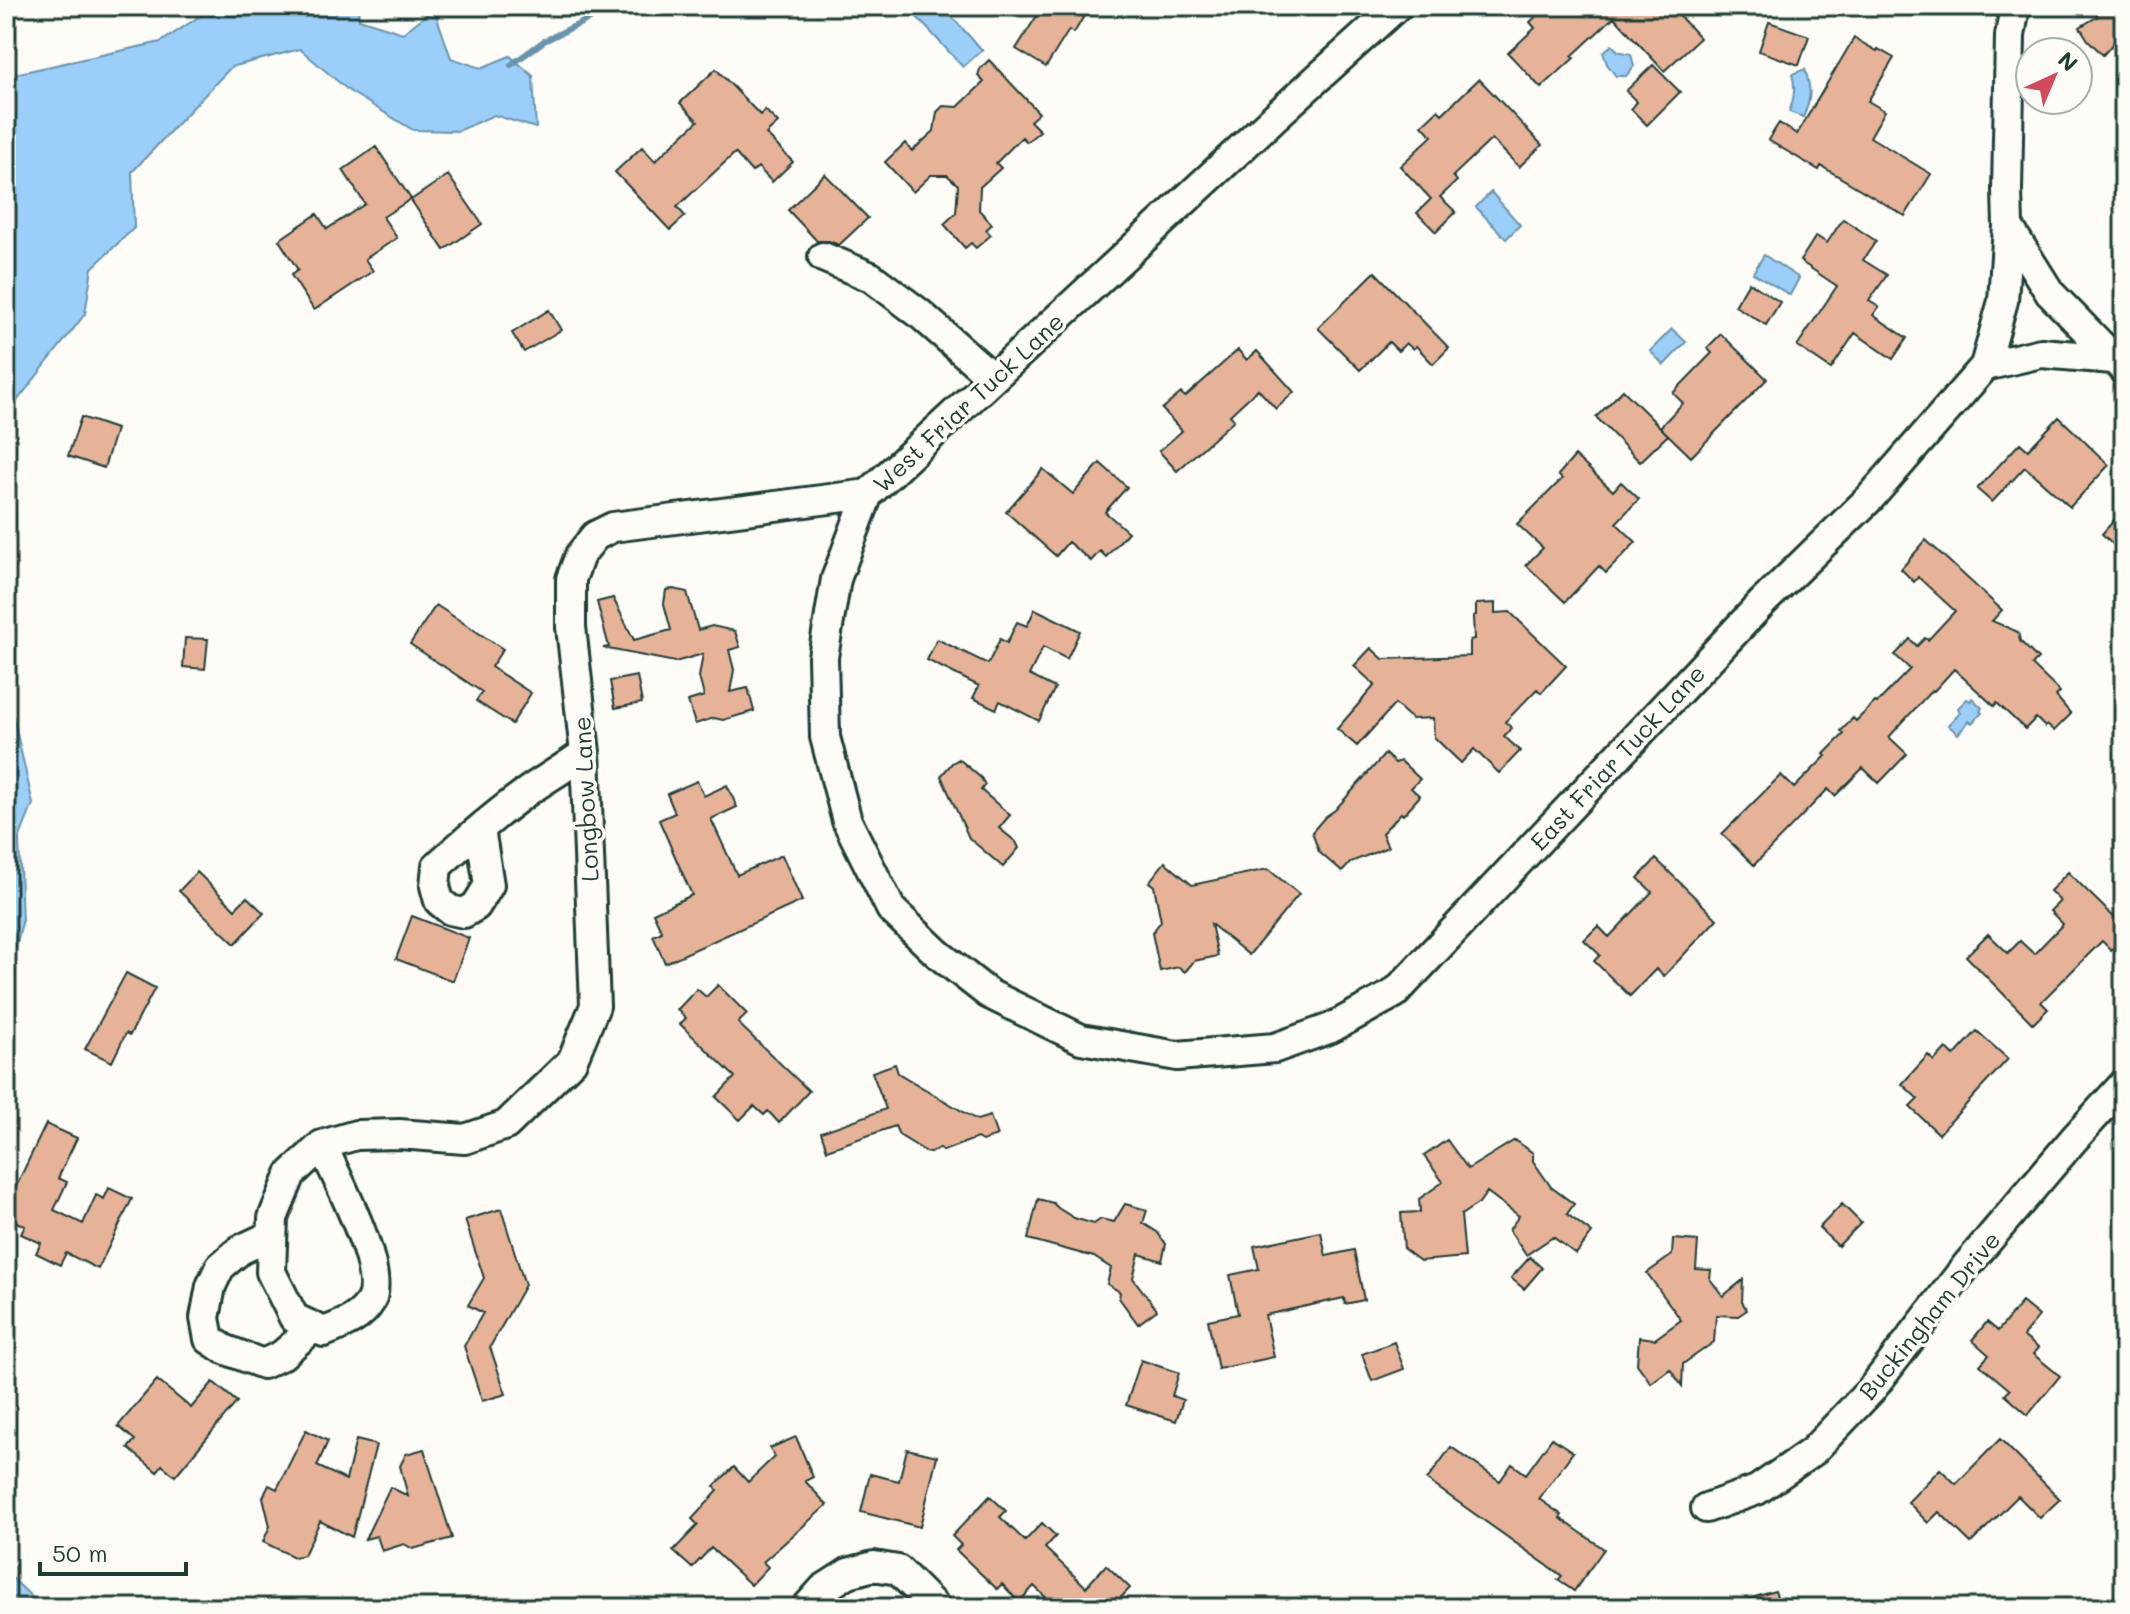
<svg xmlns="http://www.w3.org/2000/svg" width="2130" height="1614" viewBox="0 0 2130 1614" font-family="Mali,sans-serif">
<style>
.water{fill:#9bcef9;stroke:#6994aa;stroke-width:2}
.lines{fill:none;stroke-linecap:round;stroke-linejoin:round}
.stream{stroke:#6994aa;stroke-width:6}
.building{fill:#e6b399;stroke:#1f3d34;stroke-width:2}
.minor-casing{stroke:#1f3d34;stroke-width:34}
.minor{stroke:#fdfcf7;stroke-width:28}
.labels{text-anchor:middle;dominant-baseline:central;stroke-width:7;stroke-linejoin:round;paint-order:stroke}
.street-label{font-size:24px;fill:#1f3d34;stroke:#fdfcf7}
</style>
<rect width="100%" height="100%" fill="#fdfcf7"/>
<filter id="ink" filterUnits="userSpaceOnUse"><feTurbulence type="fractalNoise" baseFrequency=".0125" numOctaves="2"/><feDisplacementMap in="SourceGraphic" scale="16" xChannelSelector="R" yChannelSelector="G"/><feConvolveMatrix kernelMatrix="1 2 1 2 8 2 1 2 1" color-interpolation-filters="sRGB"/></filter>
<g filter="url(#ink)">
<path class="water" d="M215 6H358L359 19 403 33 434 9 451 58 481 68 510 56 533 76 536 128 494 115 458 131 413 130 349 91 300 49 231 67 132 172 134 228 92 268 85 314 6 415V41L10 75 161 42Z
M929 6H942L982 50 963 67 917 17Z
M1612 45 1618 51 1631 54 1634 66 1626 76H1616L1607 64 1603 52Z
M1805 69C1811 89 1812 98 1803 117L1789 112C1794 98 1796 88 1792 74Z
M1491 192 1520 225 1506 239 1476 207Z
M1764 255 1799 278 1790 295 1753 273Z
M1672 329 1686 342 1664 365 1650 351Z
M1972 698 1982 708 1980 711 1982 713 1972 723 1969 721 1958 734 1948 725 1960 712 1958 708 1967 699 1970 701Z
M6 710 13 716 33 804 19 839 22 923 6 988Z
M6 1572 43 1608H6Z"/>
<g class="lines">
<path class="stream" d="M511 65 544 41 616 6"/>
</g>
<path class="building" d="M1043 6H1090L1074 33 1069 30 1046 67 1016 49Z
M1547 6H1661L1668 14 1673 9 1700 38 1664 71 1614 17 1572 56 1574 58 1541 88 1508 53 1535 28 1530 22Z
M2088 6H2124V31L2103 55 2088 40 2080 27 2098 16Z
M1769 22 1809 36 1799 65 1759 51Z
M1854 38 1877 51 1878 49 1894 58 1868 101 1885 111 1870 137 1931 174 1905 216 1821 166 1819 170 1768 140 1779 123 1797 134Z
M989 60 1039 113 1030 121 1040 131 1027 142 1022 137 996 163 1001 168 980 187 979 210 992 224 986 230 991 235 976 248 971 243 965 248 944 224 956 213 958 185 947 175H931L913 192 885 162 905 143 912 151 934 131 937 112 943 106 958 107 984 82 978 76 980 69Z
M1653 65 1680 92 1647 125 1631 109 1637 102 1626 91Z
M716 69 760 115 765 110 778 123 766 134 793 162 772 182 758 167 752 172 735 153 677 207 685 216 670 230 615 172 642 147 655 161 698 121 680 103Z
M1479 79 1542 145 1519 167 1492 139 1453 176 1457 181 1440 197 1456 212 1436 232 1417 213 1431 199 1400 166 1432 136 1422 125 1438 110 1442 114Z
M376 147 411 199 383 217 397 238 365 259 373 271 314 310 291 275 298 270 279 240 317 214 327 229 365 204 343 170Z
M825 174 868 218 839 245 829 241H817L788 210Z
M448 175 482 224 444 250 411 200Z
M1843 219 1876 241 1863 260 1887 275 1869 301 1879 307 1873 315 1907 338 1893 359 1855 333 1831 369 1797 346 1837 286 1800 261 1816 236 1827 243Z
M1375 272 1449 348 1433 364 1416 346 1413 349 1406 343 1398 351 1389 342 1360 370 1318 328Z
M1749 282 1780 302 1766 325 1735 306Z
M549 310 561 330 524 352 512 333Z
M1721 334 1767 379 1691 457 1660 427 1683 403 1673 393 1712 353 1707 348Z
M1238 350 1247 360 1257 351 1294 392 1276 409 1258 389 1230 415 1234 420 1177 471 1159 451 1182 431 1162 409 1181 393 1185 397Z
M1623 390 1668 435 1640 462 1596 417Z
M81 417 116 429 104 468 68 456Z
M2059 417 2109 465 2070 507 2025 467 1992 502 1977 489 2020 443 2028 450Z
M1575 456 1613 491 1621 482 1639 499 1616 523 1636 542 1606 573 1599 566 1565 602 1526 565 1543 548 1517 524 1562 479 1558 475Z
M1100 463 1127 487 1105 512 1128 532 1106 557 1100 551 1091 561 1068 542 1056 556 1006 512 1043 469 1073 494Z
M2124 509V554L2102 534Z
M1926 540 2002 610 1992 621 2018 632 2020 641 2038 659 2032 665 2060 692 2056 696 2071 714 2054 731 2047 725 2045 727 2036 718 2025 729 1997 703 1994 706 1954 669 1934 691 1932 690 1889 737 1907 754 1879 783 1863 768 1835 796 1828 789 1754 865 1722 834 1781 775 1794 788 1826 756 1824 754 1844 734 1841 731 1853 718 1856 721 1875 702 1877 703 1910 669 1895 655 1910 639 1917 646 1925 638 1928 640 1955 611 1918 577 1914 582 1901 569Z
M673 589 687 592 698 630 712 626 735 631 740 647 729 650 734 670 730 692 748 688 754 711 723 720 714 718 695 724 688 701 704 696 699 677 703 654 675 662 603 648 609 647 597 602 613 598 634 640 671 630 664 604 666 590Z
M1495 603V613L1510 612 1566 666 1541 693 1537 689 1505 722 1512 728 1504 736 1520 751 1499 773 1474 749 1461 763 1434 737 1433 718 1412 719 1395 704 1357 746 1337 729 1375 685 1354 666 1371 648 1383 659 1470 656V640L1474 639 1473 616 1476 615V604Z
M436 605 503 649 491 667 531 693 512 724 476 701 482 692 410 644Z
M1035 609 1080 631 1067 659 1043 647 1029 675 1055 688 1039 721 1000 701 996 709 973 698 979 686 927 660 937 639 988 664 1000 639 1007 643 1017 622 1027 626Z
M185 638 208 639 205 669 183 667Z
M637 676 642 703 615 708 610 681Z
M1385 754 1395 763 1401 761 1420 779 1411 788 1420 796 1403 815 1401 813 1382 833 1388 847 1351 862 1342 872 1319 852 1312 832 1325 817 1335 810Z
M959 759 981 778 985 785 981 790 1010 815 999 828 1016 842 1019 848 1003 867 969 838 941 776 952 763Z
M697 781 704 796 727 785 737 807 711 819 737 875 782 855 802 901 665 963 653 936 662 932 653 913 692 895 659 820 675 813 667 794Z
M1656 859 1717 919 1664 976 1656 969 1630 996 1594 961 1600 955 1584 940 1598 926 1609 937 1652 892 1638 878Z
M1165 862 1192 885 1268 869 1299 894 1249 955 1211 924 1218 956 1194 961 1185 972 1179 967 1160 971 1152 933 1161 921 1154 886 1149 882Z
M197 872 235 909 247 897 264 913 235 944 179 891Z
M2068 872 2124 927V937L2111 950 2102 941 2041 1002 2048 1009 2033 1024 1966 956 1988 934 2008 953 2020 941 2034 954 2063 924 2050 911 2060 901 2050 891Z
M412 916 469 938 453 981 396 959Z
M126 973 155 988 130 1035 126 1033 112 1062 85 1049Z
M718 985 747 1014 738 1023 809 1091 779 1123 768 1111 764 1115 754 1106 740 1120 716 1097 735 1077 680 1024 686 1018 677 1010 697 989 706 997Z
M1977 1031 2008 1059 1939 1134 1910 1107 1918 1099 1902 1084 1928 1055 1934 1061 1946 1048 1954 1056Z
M895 1064 898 1073 977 1120 990 1116 997 1136 982 1141 977 1138 943 1151 940 1148 928 1153 899 1135 895 1126 827 1150 821 1132 886 1109 872 1072Z
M46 1124 77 1138 58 1178 67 1182 54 1210 83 1224 96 1195 104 1199 109 1188 132 1199 98 1269 66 1253 60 1265 36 1253 41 1243 21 1234 25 1226 6 1217V1207Z
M1447 1140 1468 1169 1515 1140 1533 1153V1161L1551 1187 1574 1204 1567 1214 1592 1233 1576 1254 1553 1237 1526 1255 1509 1230 1519 1216 1487 1192 1479 1203 1461 1215 1465 1257 1420 1261 1404 1249 1401 1213 1420 1212 1419 1199 1443 1182 1424 1156Z
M1038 1199 1053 1203 1058 1208 1074 1218 1094 1224 1101 1219 1114 1222 1125 1204 1147 1210 1143 1223 1157 1232 1166 1244 1162 1261 1139 1254 1133 1278 1157 1310 1138 1324 1119 1298 1120 1292 1107 1284 1111 1268 1094 1257 1028 1239Z
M1842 1204 1861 1223 1838 1246 1819 1228Z
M501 1209 525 1285 490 1347 506 1394 482 1401 464 1346 483 1313 468 1305 484 1278 465 1220Z
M1321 1232 1326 1256 1354 1250 1364 1300 1345 1304 1344 1298 1265 1315 1274 1357 1218 1369 1208 1320 1238 1314 1230 1275 1259 1269 1254 1246Z
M1673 1239 1698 1241 1696 1269 1711 1270 1710 1279 1723 1296 1743 1280 1742 1302 1747 1310 1738 1316 1716 1315 1714 1342 1683 1364 1682 1386 1670 1369 1651 1383 1637 1364 1639 1337 1655 1339 1681 1320 1647 1273 1672 1255Z
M1530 1257 1542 1268 1524 1289 1511 1278Z
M2022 1302 2039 1316 2023 1336 2038 1348 2033 1354 2060 1376 2028 1415 2005 1395 2010 1390 1980 1365 1989 1355 1972 1340 1987 1322 1998 1331Z
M1394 1342 1404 1369 1372 1381 1362 1354Z
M1141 1360 1179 1373 1172 1396 1183 1400 1176 1421 1126 1405Z
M157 1380 191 1408 213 1382 237 1402 175 1476 162 1465 157 1472 128 1448 135 1440 118 1426Z
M306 1430 328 1441 317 1466 346 1480 356 1440 376 1445 352 1537 320 1521 304 1555 294 1557 263 1542 270 1526 263 1497 269 1485 277 1489Z
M796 1437 813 1477 805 1481 827 1505 763 1562 768 1567 751 1585 711 1548 692 1568 673 1551 698 1525 692 1519 718 1491 714 1486 734 1467 748 1482 774 1457 770 1448Z
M1552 1438 1573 1452 1539 1499 1562 1515 1560 1518 1604 1549 1574 1591 1558 1580 1562 1576 1427 1480 1451 1447 1500 1481 1512 1464 1526 1474Z
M2000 1439 2060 1499 2040 1518 2018 1496 1971 1543 1939 1512 1928 1523 1908 1502 1940 1469 1956 1484Z
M424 1449 452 1538 413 1549 404 1544 382 1551 377 1536 365 1539 390 1487 408 1496 400 1466 406 1454Z
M907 1449 937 1456 920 1527 861 1512 870 1474 899 1481Z
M990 1496 1006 1511 1000 1517 1025 1541 1042 1523 1056 1536 1045 1548 1086 1587 1106 1565 1130 1588 1111 1608H1057L1034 1586 1019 1602 1002 1584 997 1589 956 1550 961 1545 952 1536Z
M1775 1591 1781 1608H1731V1604Z"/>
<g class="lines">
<g class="minor-casing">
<path id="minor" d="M1397 6 1278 114 868 494 836 579 823 657 825 737 847 821 891 909 938 954 989 994 1081 1039 1177 1056 1275 1048 1331 1028 1395 993 1762 603 1870 498 1985 366 2003 301 2008 226
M2015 6 2010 36 2007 190 2008 226 2050 293 2124 369
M823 257 871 277 919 313 993 378
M1985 366 2041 353 2113 359
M480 829 489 885 476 906 464 913 450 910 439 901 435 886 437 866C466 840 496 814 528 791 547 778 566 767 585 753
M322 1145 356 1135 399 1134 465 1139 506 1125 572 1061 595 1006 585 753 571 627V579L580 555 595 536 613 527 868 494
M322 1145C336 1177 388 1272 370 1302 360 1319 341 1325 324 1332L294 1318 271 1272 273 1218 291 1174Z
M272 1235 240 1250 220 1267 211 1286 205 1318 209 1339 224 1349 263 1364 282 1355 314 1327
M1706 1508 1757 1490 1812 1452 1871 1390 1967 1265 2074 1139 2124 1084
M806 1608 823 1589 848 1573 874 1566 898 1570 936 1608"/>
</g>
<use href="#minor" class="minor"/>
</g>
</g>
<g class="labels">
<g class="street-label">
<text transform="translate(968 402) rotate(-43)">West Friar Tuck Lane</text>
<text transform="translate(1617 757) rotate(-47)">East Friar Tuck Lane</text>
<text transform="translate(585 799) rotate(-93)">Longbow Lane</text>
<text transform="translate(1929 1315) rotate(-51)">Buckingham Drive</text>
</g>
</g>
<rect width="2130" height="1614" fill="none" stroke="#fdfcf7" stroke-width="32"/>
<rect x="16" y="16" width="2098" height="1582" fill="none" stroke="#1f3d34" stroke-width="3" filter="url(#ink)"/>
<g transform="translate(2054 76) rotate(44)"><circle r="38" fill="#fdfcf7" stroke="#a4b0a9" stroke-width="2"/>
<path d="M0-6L14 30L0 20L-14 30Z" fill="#d1495b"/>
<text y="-12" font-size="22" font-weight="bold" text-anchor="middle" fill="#1f3d34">N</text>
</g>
<path d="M40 1562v12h146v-12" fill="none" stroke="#1f3d34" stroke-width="4"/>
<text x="52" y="1562" font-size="24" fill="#1f3d34" stroke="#fdfcf7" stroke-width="6" paint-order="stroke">50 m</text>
</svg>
